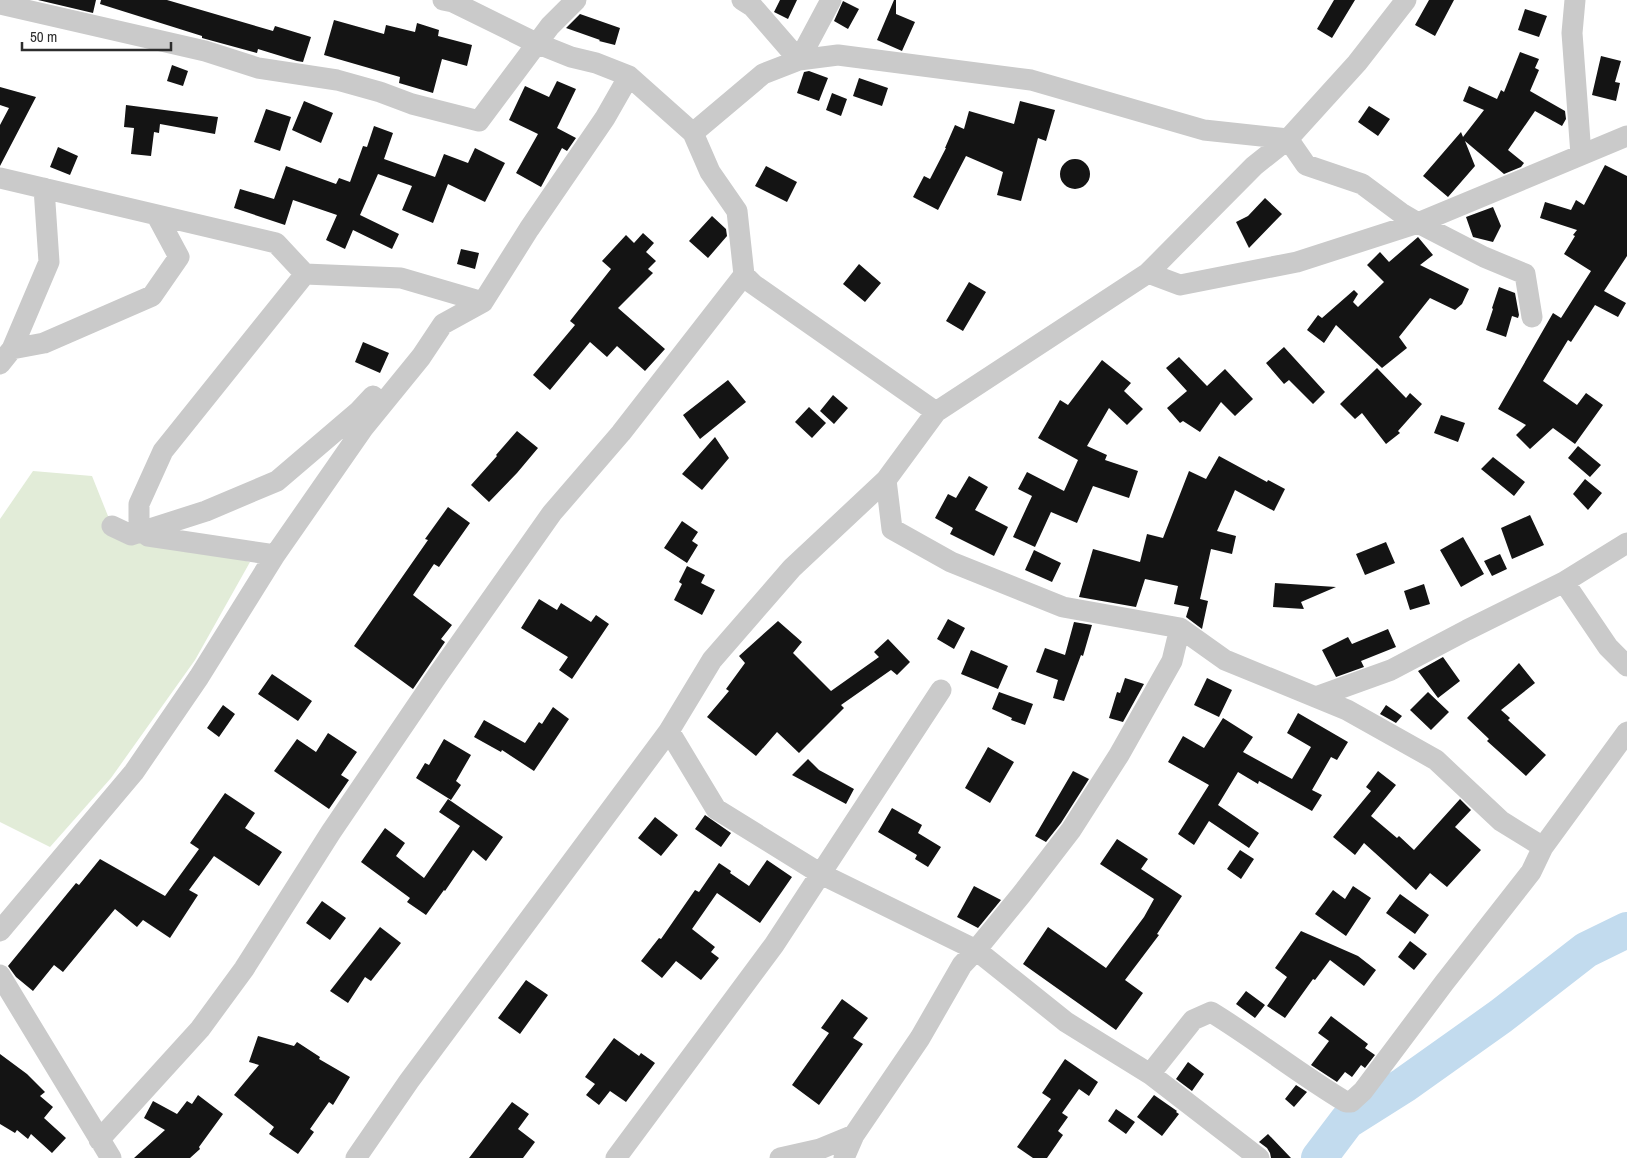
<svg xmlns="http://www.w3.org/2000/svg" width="1627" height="1158" viewBox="0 0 1627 1158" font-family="'Archivo Narrow',sans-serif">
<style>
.green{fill:#e2ecd8}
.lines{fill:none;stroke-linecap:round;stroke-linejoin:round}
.river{stroke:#c2dbee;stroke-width:36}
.building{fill:#141414}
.minor{stroke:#cacaca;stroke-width:21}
</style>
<rect width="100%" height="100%" fill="#fff"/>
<path class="green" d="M33 471 92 476 112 526 250 562 195 660 111 778 50 847 0 822V519Z"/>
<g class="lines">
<path class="river" d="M1319 1158 1347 1121 1404 1085 1501 1016 1586 950 1627 930"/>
</g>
<path class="building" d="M38 0H96L93 13Z
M101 0H167L273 31 275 26 311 37 303 62 297 61 258 49 257 53 202 38V36L100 4Z
M780 0H797L788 19 774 12Z
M894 0H896V14L915 22 902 51 877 40Z
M1334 0H1355L1332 38 1317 29Z
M1429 0H1454L1435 36 1415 25Z
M843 1 859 9 848 29 834 21Z
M1525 9 1547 16 1539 37 1518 30Z
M580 14 620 28 615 45 599 41 600 40 566 28Z
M334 20 384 34 386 25 415 32 417 23 439 30 438 36 472 45 467 66 442 59 433 93 399 83 400 77 324 55Z
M1520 52 1539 59 1535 68 1539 70 1530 91 1565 111 1566 119 1562 126 1535 111 1508 150 1524 163 1521 167 1504 174 1465 141 1475 166 1448 197 1423 176 1461 132 1463 137 1484 110 1463 101 1469 86 1497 99 1501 90 1504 92Z
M1601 56 1621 61 1615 82 1620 83 1616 101 1592 95Z
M172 65 188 71 183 86 167 81Z
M809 71 828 78 819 101 797 93 804 72Z
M859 78 888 88 882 106 853 96Z
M557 81 576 89 557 128 576 138 567 151 562 148 541 187 516 173 538 134 509 120 525 86 549 97Z
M0 87 36 97 0 166V125L9 108 0 105Z
M832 93 847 99 841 116 826 110Z
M304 101 333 113 321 143 292 130Z
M1020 101 1055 110 1046 141 1038 138 1021 201 997 195 1003 172 966 156 938 210 913 197 924 176 930 179 946 148H945L955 125 964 129 969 111 1014 124Z
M126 105 218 117 215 134 160 124 159 133 154 132 151 156 131 154 134 128 124 127Z
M1369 106 1390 119 1378 136 1358 122Z
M266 109 291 117 280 151 254 142Z
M374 126 393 133 384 159 435 177 444 154 468 163 475 148 505 163 485 202 448 184 433 223 402 210 412 186 378 174 360 215 399 234 392 249 353 230 345 249 326 240 337 215 293 200 285 225 234 208 240 189 274 199 286 166 336 184 339 178 350 182 363 146 367 147Z
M58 147 78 156 70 175 50 167Z
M1060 174a15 15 0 1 1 30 0a15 15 0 1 1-30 0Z
M1605 165 1627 176V256L1604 291 1626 303 1618 317 1595 305 1571 342 1568 340 1543 381 1577 405 1586 393 1603 405 1575 444 1553 428 1530 449 1516 435 1526 425 1498 409 1553 313 1561 318 1591 271 1564 254 1575 236 1573 235 1577 230 1540 218 1545 202 1571 210 1576 200 1584 205Z
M766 166 797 182 787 202 755 186Z
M1265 198 1282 214 1249 248 1236 222 1248 216Z
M1493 207 1501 226 1493 242 1473 237 1466 217Z
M712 216 726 229 727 236 708 258 689 241Z
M643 233 654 243 646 252 656 261 648 269 653 273 618 308 665 349 645 371 617 346 607 357 590 342 550 390 533 375 575 325 570 321 611 269 602 261 626 235 634 243Z
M1418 237 1433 255 1420 265 1469 289 1462 304 1455 310 1430 298 1399 337 1407 348 1382 368 1336 325 1324 343 1307 330 1318 315 1322 318 1354 290 1358 294 1353 302 1358 307 1384 282 1367 265 1380 252 1389 262Z
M461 249 479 253 475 269 457 264Z
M859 264 881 283 865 302 843 284Z
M969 282 986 292 963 331 946 321Z
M1499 287 1515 293 1519 315 1518 318 1512 316 1506 337 1486 330 1493 309 1492 308Z
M363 342 389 353 380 373 355 362Z
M1284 347 1325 392 1313 404 1289 380 1284 384 1266 363Z
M1179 357 1207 386 1225 369 1253 399 1235 416 1221 402 1200 432 1183 421 1180 423 1167 408 1187 391 1166 368Z
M1102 360 1131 383 1124 391 1143 409 1127 425 1109 408 1087 446 1107 455 1105 460 1138 471 1129 498 1093 486 1077 523 1051 512 1035 547 1013 537 1032 496 1018 489 1027 472 1064 491 1078 460 1038 438 1060 400 1068 405Z
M1377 368 1406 398 1410 393 1422 404 1398 431 1400 433 1386 444 1362 413 1355 419 1340 404Z
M728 380 746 402 700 439 683 415Z
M833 395 848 408 834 424 820 411Z
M809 407 826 423 812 438 795 422Z
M1441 415 1465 423 1458 442 1434 433Z
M517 431 538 448 517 473 489 502 471 485 497 456 496 455Z
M715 437 729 458 702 490 682 474Z
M1578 446 1601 465 1590 477 1568 458Z
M1219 456 1267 482 1268 480 1285 489 1274 511 1235 490 1217 531 1236 536 1232 554 1211 549 1200 599 1208 601 1202 629 1186 617 1189 607 1174 604 1178 586 1145 579 1136 607 1079 597 1093 549 1140 562 1147 534 1163 538 1189 471 1206 479Z
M1493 457 1525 482 1514 496 1481 469Z
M969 476 988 487 975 510 1008 527 994 556 950 534 953 528 935 518 948 494 956 498Z
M1585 479 1602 493 1588 510 1573 494Z
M448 507 470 523 439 567 434 564 413 595 452 625 441 639 445 642 413 689 354 646 428 540 425 539Z
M1530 515 1544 545 1512 559 1501 528Z
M682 521 698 532 692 541 698 545 687 563 664 548Z
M1463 537 1484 574 1461 587 1440 550Z
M1386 542 1395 563 1365 575 1356 554Z
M1034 550 1061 563 1052 582 1025 570Z
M1500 554 1507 569 1492 576 1484 561Z
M687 566 705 575 701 583 715 590 702 615 674 600 682 584 679 582Z
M1275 583 1336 587 1301 602 1304 609 1273 607Z
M1424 584 1430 604 1410 610 1404 591Z
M539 599 557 610 561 603 591 622 596 615 609 624 572 679 559 670 568 657 521 628Z
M948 619 965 628 954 649 937 639Z
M778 621 802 642 793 653 831 691 879 657 874 652 888 639 910 662 897 675 891 670 841 705 844 708 799 753 777 732 756 756 707 717 729 691 726 689 745 663 739 656Z
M1074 622 1092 625 1083 656 1081 655 1064 701 1053 698 1058 680 1036 672 1045 648 1065 655Z
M1388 629 1396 647 1361 661 1364 667 1336 677 1322 650 1348 637 1352 644Z
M971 650 1008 666 998 689 961 674Z
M1443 657 1460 681 1438 698 1418 671Z
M1519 663 1535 683 1501 710 1510 718 1508 720 1546 755 1526 776 1487 741 1489 739 1467 718Z
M272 674 312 701 298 721 258 694Z
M1125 678 1144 684 1123 722 1109 718 1117 692 1120 693Z
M1207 678 1232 690 1219 717 1194 705Z
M999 692 1033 704 1025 725 1011 720 1012 718 992 709Z
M1428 692 1449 712 1431 730 1410 710Z
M223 705 235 714 219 737 207 728Z
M1386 705 1402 716 1396 723 1380 714Z
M553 707 569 719 534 771 502 750 501 752 474 737 484 720 525 743 539 722 542 724Z
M1298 713 1348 742 1337 760 1331 757 1312 790 1322 795 1312 811 1259 781 1258 784 1238 772 1218 805 1259 833 1249 848 1209 821 1194 845 1178 834 1209 785 1168 762 1183 736 1204 748 1223 718 1253 737 1243 752 1292 779 1311 747 1287 733Z
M328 733 357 752 341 775 349 780 329 809 274 771 297 739 316 752Z
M444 739 471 755 456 781 461 785 451 800 416 778 425 763 429 765Z
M988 747 1014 762 990 803 965 788Z
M808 759 819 770 854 789 846 804 792 775Z
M1073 771 1089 779 1061 823 1046 842 1035 836Z
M1378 771 1396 785 1371 816 1397 838 1399 836 1414 850 1460 799 1471 810 1455 827 1481 850 1447 887 1430 873 1416 890 1364 843 1355 855 1333 837 1371 791 1366 787Z
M225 793 255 813 245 828 282 852 259 886 214 856 189 890 198 895 170 938 143 920 137 927 115 909 63 972 54 965 33 991 16 977 8 966 76 883 79 885 100 859 165 896 199 849 190 843Z
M448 799 503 837 486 861 473 850 445 891 444 890 426 915 407 902 410 898 361 862 385 828 405 843 396 856 424 878 460 826 439 812Z
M892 808 922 825 918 833 941 847 928 867 915 859 917 855 878 832Z
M705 815 731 833 721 847 695 829Z
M655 817 678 835 661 856 638 838Z
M1117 839 1148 859 1141 869 1182 896 1157 934 1159 935 1125 980 1143 993 1116 1030 1023 964 1048 927 1106 968 1144 917 1154 899 1100 864Z
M1240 850 1254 859 1241 879 1227 869Z
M767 860 792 877 760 923 717 893 692 929 715 947 711 952 719 958 701 980 676 961 662 978 641 961 659 938 661 939 695 890 699 892 719 863 731 871 730 873 749 886Z
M974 886 1001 900 978 928 957 917Z
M1353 886 1371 898 1346 936 1315 914 1333 890 1345 899Z
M1400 894 1429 915 1415 934 1386 913Z
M322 901 346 918 330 940 306 923Z
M380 927 401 943 371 981 365 977 348 1003 330 991Z
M1301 931 1358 956 1376 970 1364 986 1330 960 1315 980 1313 979 1285 1018 1267 1006 1287 977 1275 968Z
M1410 941 1427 954 1414 970 1398 957Z
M526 980 548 995 520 1034 498 1018Z
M1246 991 1265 1005 1255 1018 1236 1004Z
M842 999 868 1018 853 1038 863 1044 819 1105 792 1085 829 1033 821 1028Z
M1331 1016 1368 1044 1365 1048 1375 1055 1365 1068 1361 1065 1352 1077 1345 1072 1337 1082 1311 1065 1329 1041 1318 1033Z
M258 1036 294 1046 297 1042 320 1057 319 1059 350 1077 333 1105 329 1102 310 1129 314 1132 298 1154 269 1134 274 1127 234 1095 259 1065 249 1062Z
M614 1038 639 1056 641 1053 655 1063 626 1102 610 1091 599 1105 586 1095 595 1084 585 1077Z
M0 1054 27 1074 45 1092 40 1096 53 1107 44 1118 66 1138 52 1153 31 1134 28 1139 17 1130 15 1133 0 1124Z
M1065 1059 1098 1082 1089 1096 1079 1089 1062 1113 1068 1117 1058 1131 1063 1135 1047 1158H1033L1017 1147 1051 1099 1042 1093Z
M1188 1062 1204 1074 1192 1091 1176 1079Z
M1296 1085 1307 1092 1294 1107 1285 1099Z
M198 1095 223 1114 199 1147 200 1149 190 1158H134L165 1130 144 1118 153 1101 177 1114 187 1101 192 1104Z
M1154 1095 1177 1111 1176 1112 1179 1114 1162 1136 1137 1117Z
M512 1102 529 1114 518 1129 535 1142 523 1158H469Z
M1116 1109 1135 1122 1126 1134 1108 1121Z
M1268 1134 1291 1158H1271L1270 1153 1267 1148 1259 1142Z"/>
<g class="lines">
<path class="minor" d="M443 0 453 2 536 43 571 57 596 63 629 76 693 133 710 172 737 211 744 275
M742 0 753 7 799 60 831 0
M1575 0 1572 33 1581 155
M0 4 205 51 258 68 337 80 380 92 412 104 479 121 550 26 576 0
M693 133 763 74 799 60 838 55 1031 80 1204 130 1288 139 1306 165 1362 184 1401 213 1418 223 1484 257 1525 274 1532 317
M0 178 276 243 305 274 401 278 483 302
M1148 273 1180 285 1297 262 1418 223 1627 136
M12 349 44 343 152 296 179 257 157 216
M0 364 12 349 49 262 44 188
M886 480 892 529 951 562 1063 607 1180 628 1225 660 1347 710 1436 760 1501 821 1543 847
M112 526 131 535 206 511 277 481 359 411 373 396
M275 555 148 536 139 521V504L163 451 305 274
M1564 582 1608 647 1627 666
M1316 697 1391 670 1467 630 1564 582 1627 543
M669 731 716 809 821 874 976 950 1066 1022 1150 1074 1259 1158
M0 931 134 772 199 677 275 555 364 427 421 357 443 324 483 302 529 229 605 118 629 76
M0 975 111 1158
M1150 1074 1193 1020 1211 1012C1257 1040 1299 1074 1346 1102H1351L1363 1091 1444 983 1531 872 1543 847 1627 732
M99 1140 200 1029 244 969 331 832 437 676 552 513 621 433 744 275 753 284 936 412
M356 1158 409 1081 669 731 712 660 792 568 886 480 936 412 1148 273 1254 166 1288 139 1357 63 1406 0
M616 1158 774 945 941 690
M780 1158 820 1149 854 1135
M844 1158 854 1135 920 1038 962 965 976 950 1021 895 1071 830 1119 755 1172 661 1180 628"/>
</g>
<path d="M22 42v8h149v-8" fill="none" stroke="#2d2d2d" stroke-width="2.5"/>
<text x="30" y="42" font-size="15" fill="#2d2d2d" stroke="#ffffff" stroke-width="4" paint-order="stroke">50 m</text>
</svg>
